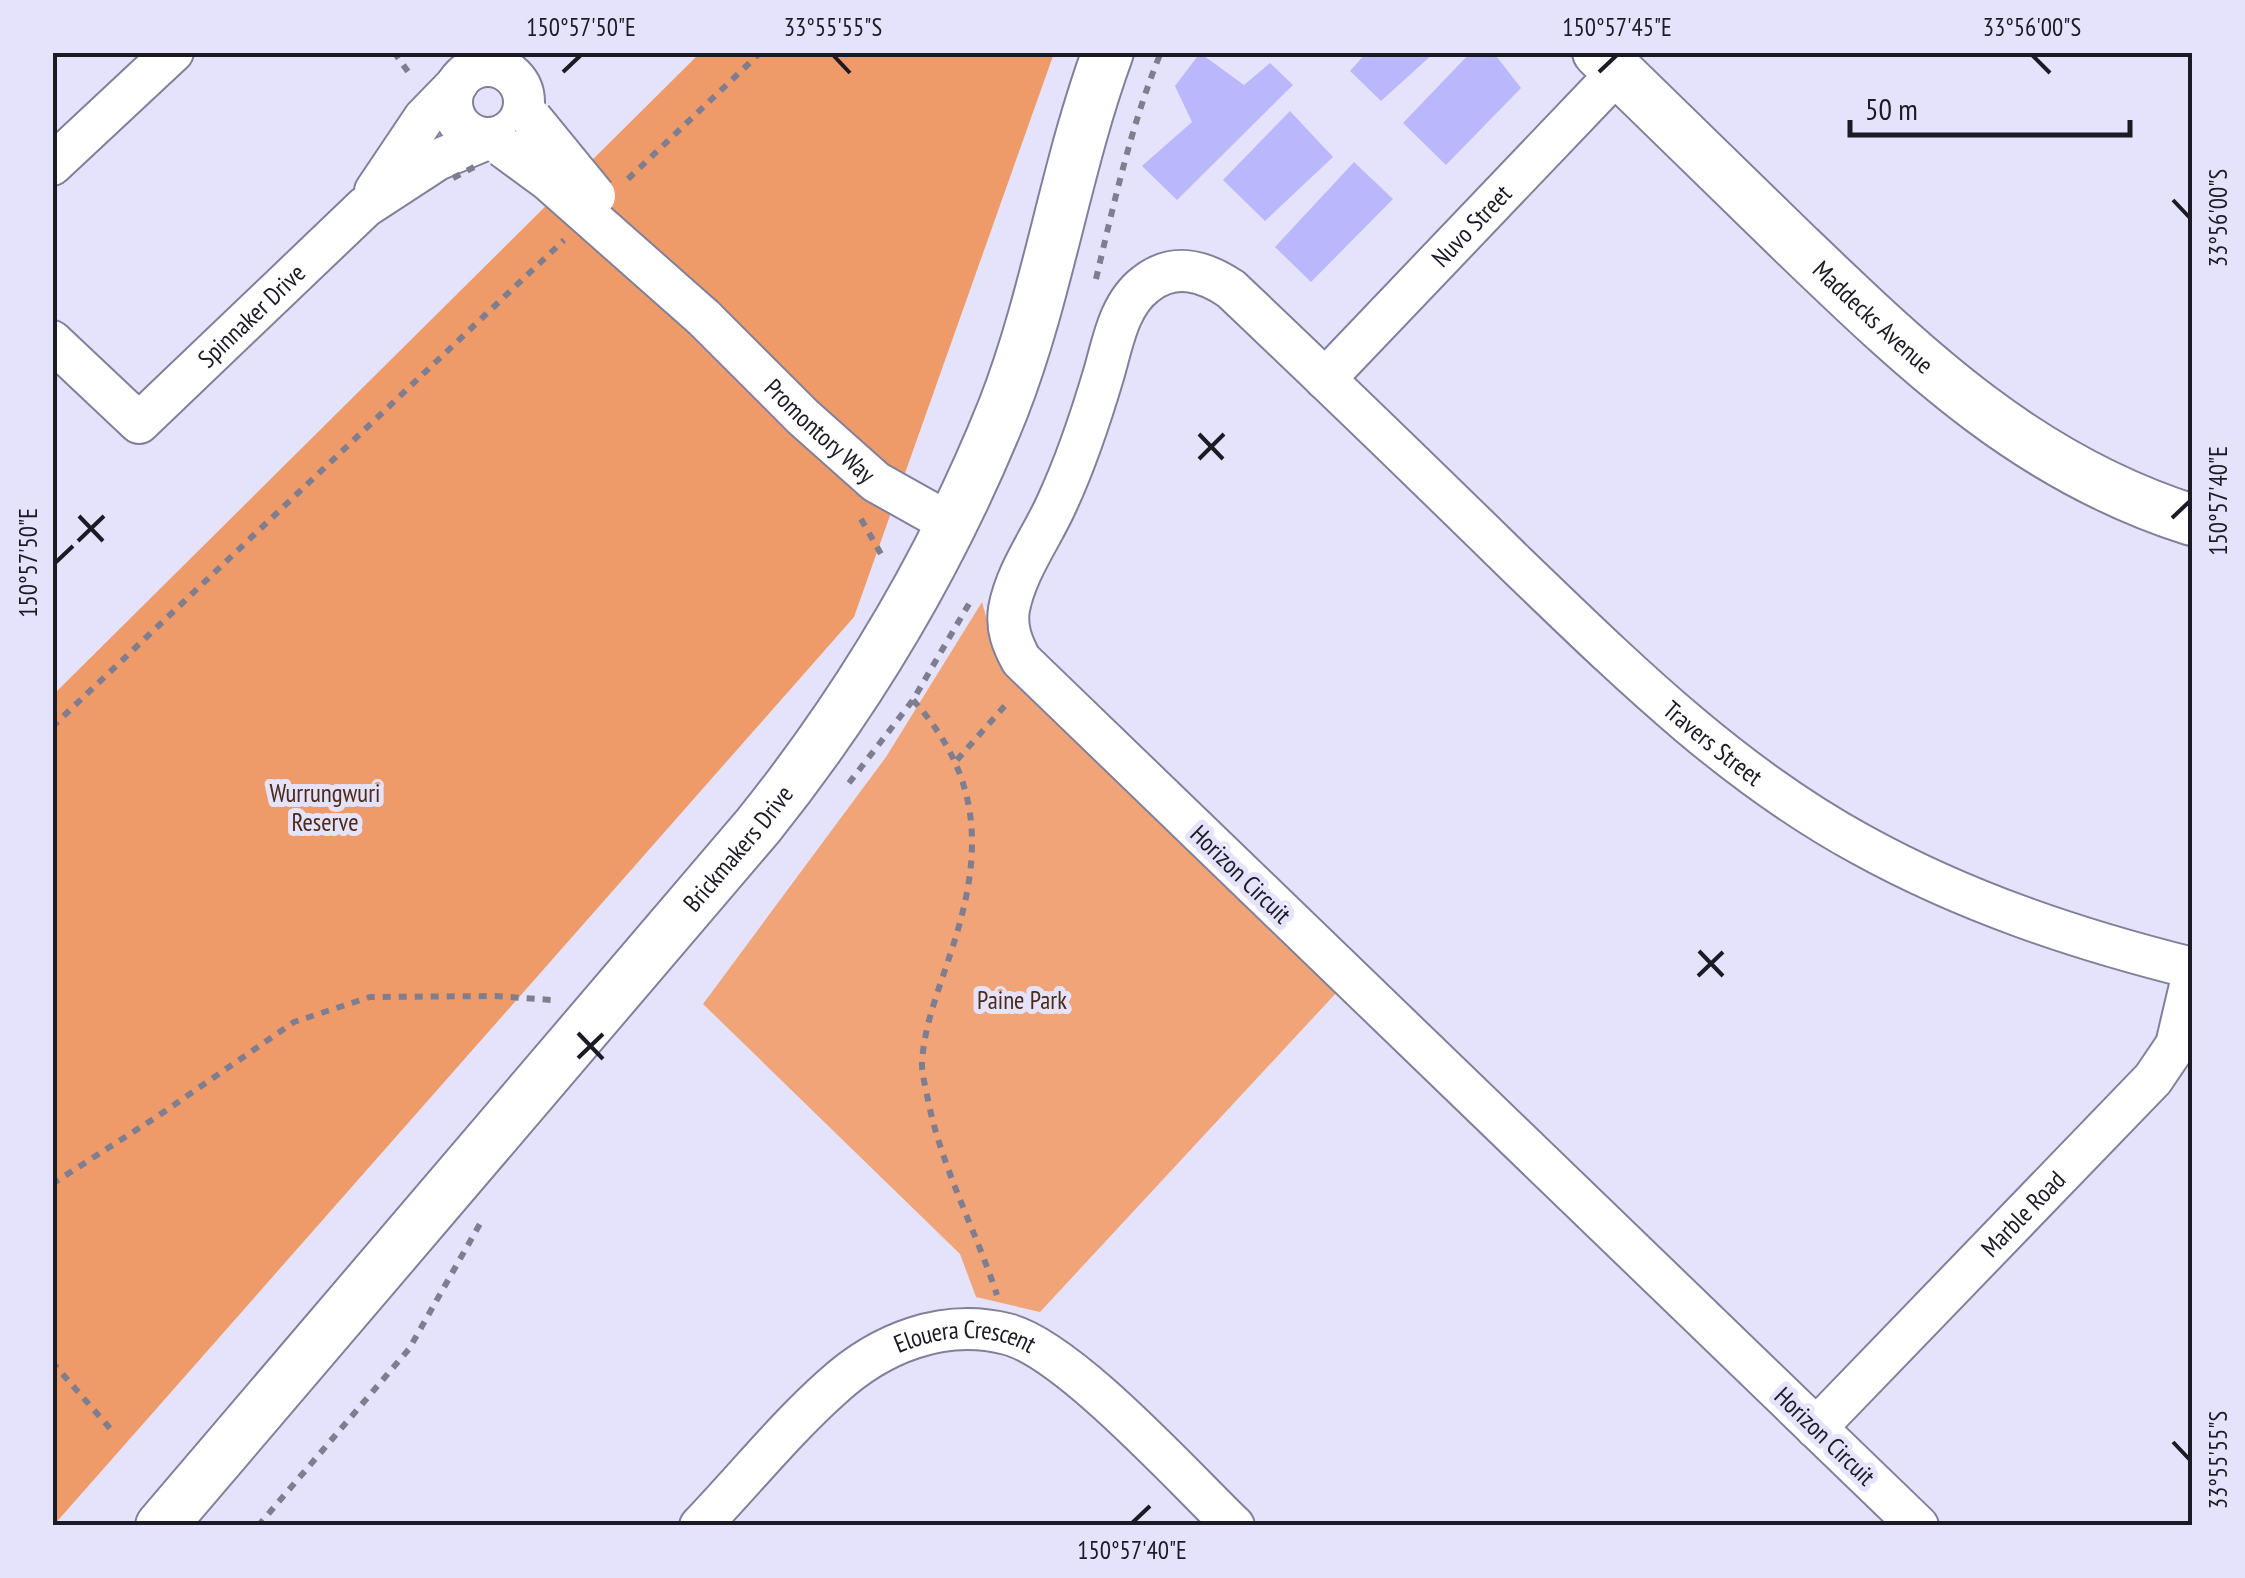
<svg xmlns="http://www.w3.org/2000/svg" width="2245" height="1578" viewBox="0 0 2245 1578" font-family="'PT Sans Narrow',sans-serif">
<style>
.green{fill:#f0a478}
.forest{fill:#ef9a69}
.building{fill:#bbb7fc}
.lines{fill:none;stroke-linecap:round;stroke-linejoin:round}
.minor-casing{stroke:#81809b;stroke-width:44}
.tertiary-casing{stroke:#81809b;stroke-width:54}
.path{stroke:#7f7e90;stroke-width:6;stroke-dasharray:8 8;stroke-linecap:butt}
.minor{stroke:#fff;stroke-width:40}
.tertiary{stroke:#fff;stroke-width:50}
.minor-bridge-casing{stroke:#81809b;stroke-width:44;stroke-linecap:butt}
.path-bridge{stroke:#7f7e90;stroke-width:6;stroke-dasharray:8 8;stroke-linecap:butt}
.minor-bridge{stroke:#fff;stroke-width:40}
.ticks{fill:none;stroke:#1b1a25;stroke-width:4}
.labels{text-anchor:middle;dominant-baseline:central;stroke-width:10;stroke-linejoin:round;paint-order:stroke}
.street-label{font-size:25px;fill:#1b1a25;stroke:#e4e3fb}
.park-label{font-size:25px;fill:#4d2b16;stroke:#e4e3fb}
.neatline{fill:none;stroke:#1b1a25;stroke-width:4}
.ticks-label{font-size:25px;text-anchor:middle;fill:#1b1a25}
</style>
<rect width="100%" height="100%" fill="#e4e3fb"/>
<path class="green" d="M982 602 993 642 1011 678 1338 991 1040 1312 976 1297 960 1254 703 1004 886 757Z"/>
<path class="forest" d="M700 53H1054L854 617 53 1526V695Z"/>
<path class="building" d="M1367 52H1435L1381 101 1350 71Z
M1471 52H1493L1521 88 1446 165 1403 123Z
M1200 53 1244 85 1270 63 1293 85 1177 200 1142 166 1192 122 1175 86Z
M1290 111 1333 157 1265 221 1223 180Z
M1354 162 1393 199 1311 282 1275 247Z"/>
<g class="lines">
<g class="minor-casing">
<g id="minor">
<circle cx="488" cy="102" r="36"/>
<path d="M52 165 173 52"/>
<path d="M375 191 424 118 458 83"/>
<path id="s1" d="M704 318 803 417 876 482 951 524"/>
<path id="s2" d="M52 341 139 423 365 207 437 160 490 138"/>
<path id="s3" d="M1325 379 1618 72"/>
<path id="s4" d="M1816 1428 2153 1079 2176 1045 2192 977"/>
<path id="s5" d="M700 1526C744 1480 785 1429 832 1387 880 1343 943 1318 1007 1334 1068 1349 1185 1479 1234 1526"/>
<path id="s6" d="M1918 1526 1021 660C1012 643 1006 628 1009 609 1016 571 1042 537 1057 503 1076 462 1091 417 1104 373 1113 342 1119 304 1146 284 1174 262 1204 271 1231 289 1328 381 1424 474 1520 568 1625 669 1730 773 1860 844 1965 902 2076 939 2192 968"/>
</g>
</g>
<g class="tertiary-casing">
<g id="tertiary">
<path id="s7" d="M1598 52C1663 116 1729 180 1795 244 1917 361 2027 468 2192 520"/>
<path id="s8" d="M161 1526 758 826C860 699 942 561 1003 409 1048 294 1065 169 1108 52"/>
</g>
</g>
<path class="path" d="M394 52 411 76
M628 179 761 52
M1096 279C1114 203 1131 125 1161 52
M861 519 881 554
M913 700C985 780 983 857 950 955 939 989 923 1028 922 1065 922 1074 925 1085 927 1095 940 1165 975 1228 997 1295
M52 727 564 240
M957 760 1009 701
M849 783 913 700 970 602
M52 1184 158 1116 294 1022 370 997 495 996 552 1000
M52 1362 115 1434
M258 1526 409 1349 481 1222"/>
<use href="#minor" class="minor"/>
<use href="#tertiary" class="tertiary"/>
<g class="minor-bridge-casing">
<path id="minor-bridge" d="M532 119 595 196
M503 147 548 180 704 318"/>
</g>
<path class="path-bridge" d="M453 178 474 167"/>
<use href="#minor-bridge" class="minor-bridge"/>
</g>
<path class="ticks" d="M833 55 850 73M2032 55 2050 73M563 72 581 55M1599 72 1617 55M2173 200 2190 218M1199 434 1223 459M1199 459 1224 434M79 516 103 541M2172 518 2190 501M78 541 104 516M55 563 73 546M1699 951 1723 976M1698 976 1723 952M578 1033 603 1059M578 1058 603 1034M2173 1442 2190 1460M1132 1523 1150 1506"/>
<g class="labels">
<g class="street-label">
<text stroke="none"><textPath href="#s3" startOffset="212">Nuvo Street</textPath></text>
<text stroke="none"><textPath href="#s2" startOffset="275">Spinnaker Drive</textPath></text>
<text stroke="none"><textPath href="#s7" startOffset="382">Maddecks Avenue</textPath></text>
<text stroke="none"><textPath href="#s1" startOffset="162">Promontory Way</textPath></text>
<text stroke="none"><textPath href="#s6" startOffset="2410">Travers Street</textPath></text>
<text stroke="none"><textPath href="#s8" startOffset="890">Brickmakers Drive</textPath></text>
<text transform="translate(1241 874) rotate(44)">Horizon Circuit</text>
<text stroke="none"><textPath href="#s4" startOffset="298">Marble Road</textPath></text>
<text stroke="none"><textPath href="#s5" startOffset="340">Elouera Crescent</textPath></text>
<text transform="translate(1825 1436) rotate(44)">Horizon Circuit</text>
</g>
<g class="park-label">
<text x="325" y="793">Wurrungwuri<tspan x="325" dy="29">Reserve</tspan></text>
<text x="1022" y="1000">Paine Park</text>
</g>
</g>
<rect width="2245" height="1578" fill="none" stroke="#e4e3fb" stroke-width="110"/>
<path d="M1850 120v15h280v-15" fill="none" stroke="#1b1a25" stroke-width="5"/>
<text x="1865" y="120" font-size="30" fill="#1b1a25" stroke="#e4e3fb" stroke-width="8" paint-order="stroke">50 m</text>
<rect x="55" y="55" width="2135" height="1468" class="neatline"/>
<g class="ticks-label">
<text x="581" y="36">150°57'50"E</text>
<text x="833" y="36">33°55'55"S</text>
<text x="1617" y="36">150°57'45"E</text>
<text x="2032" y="36">33°56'00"S</text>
<text transform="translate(2218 218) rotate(-90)" y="9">33°56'00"S</text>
<text transform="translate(2218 501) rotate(-90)" y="9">150°57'40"E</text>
<text transform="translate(28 563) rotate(-90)" y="9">150°57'50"E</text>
<text transform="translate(2218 1460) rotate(-90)" y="9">33°55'55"S</text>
<text x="1132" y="1559">150°57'40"E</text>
</g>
</svg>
